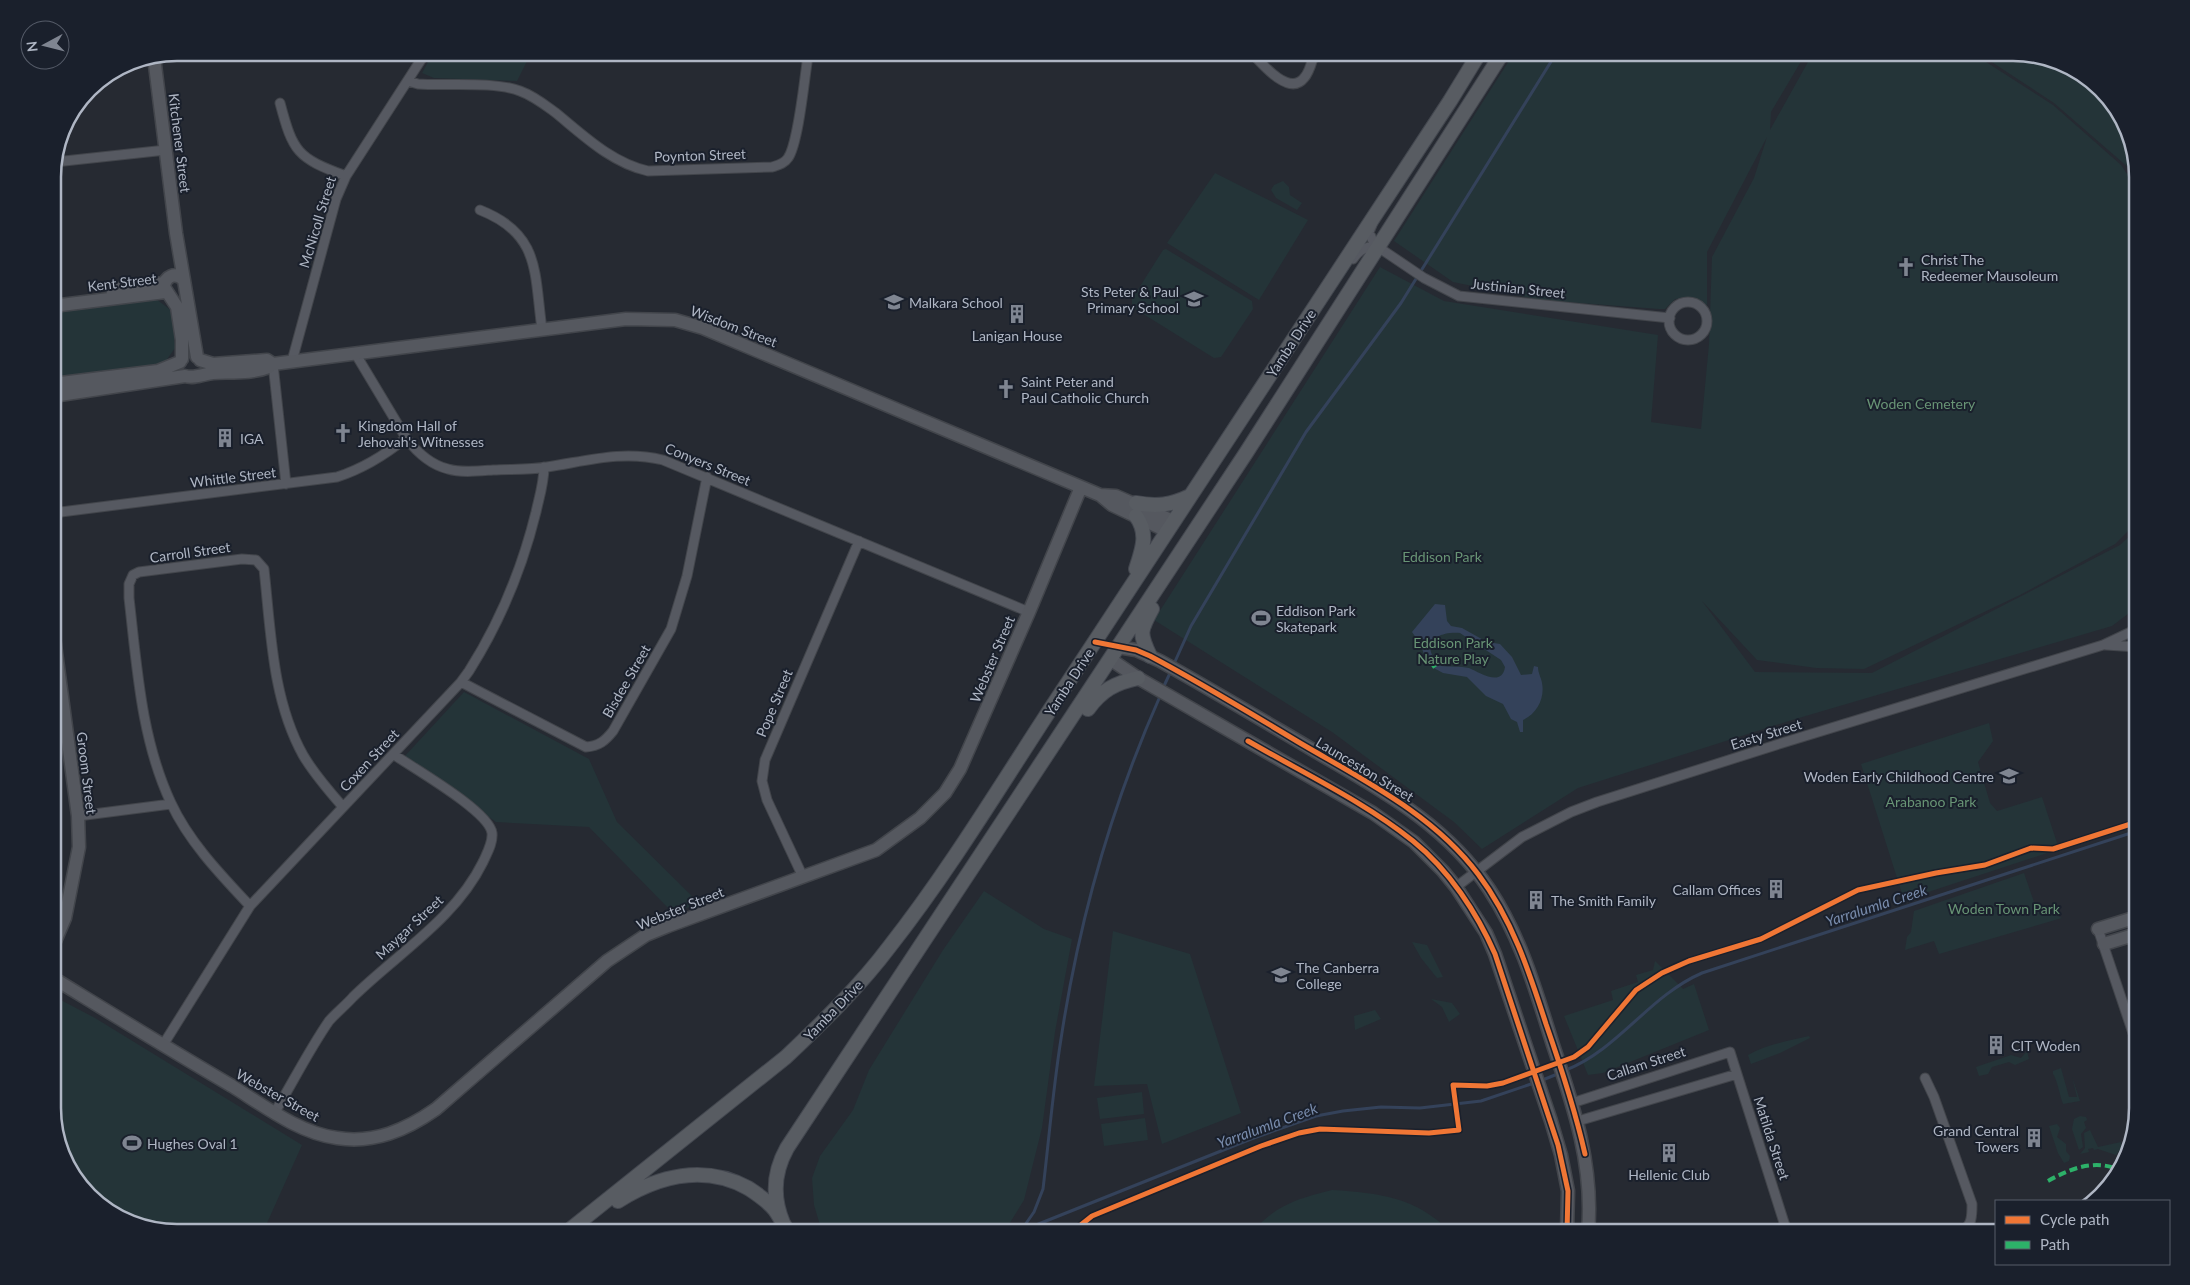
<svg xmlns="http://www.w3.org/2000/svg" width="2190" height="1285" viewBox="0 0 2190 1285" font-family="Lato,sans-serif">
<style>
.green{fill:#243438}
.water{fill:#34425a;fill-rule:evenodd}
.lines{fill:none;stroke-linecap:round;stroke-linejoin:round}
.stream{stroke:#34425a;stroke-width:3}
.street-casing{stroke:#42454b;stroke-width:11}
.secondary-casing{stroke:#42454b;stroke-width:15}
.primary-casing{stroke:#43474f;stroke-width:16}
.street{stroke:#565961;stroke-width:9}
.secondary{stroke:#55585f;stroke-width:12}
.primary{stroke:#585c62;stroke-width:14}
.quiet{stroke:#2db169;stroke-width:4;stroke-dasharray:8 4;stroke-linecap:butt}
.cycleway-casing{stroke:#1a202c;stroke-width:8}
.cycleway{stroke:#f07635;stroke-width:5}
.labels{text-anchor:middle;dominant-baseline:central;stroke-width:4;stroke-linejoin:round;paint-order:stroke}
.street-label{font-size:14px;fill:#afb6c4;stroke:#1a202c}
.poi-label{font-size:14px;fill:#afb6c4;stroke:#1a202c;text-anchor:start}
.park-label{font-size:14px;fill:#689475;stroke:#1a202c}
.water-label{font-size:15px;font-style:italic;fill:#788bab;stroke:#1a202c}
.rim{fill:none;stroke:#afb6c4;stroke-width:2.5}
</style>
<rect width="100%" height="100%" fill="#262a32"/>
<path class="green" d="M433 53V52L531 53 517 81 434 78 422 73Z
M1514 53H1806L1771 112 1770 130 1813 53H1972L2053 105 2121 165 2127 174 2129 172 2133 174 2137 193V522L2115 544 2020 595 1864 669 1816 668 1757 660 1702 601 1755 672 1872 673 2120 545 2137 529V607L2112 626 1792 720 1578 788 1482 849 1454 822 1332 732 1154 620 1380 267 1444 301 1658 335 1651 422 1701 429 1709 344 1712 257 1754 178 1767 137 1707 252V305L1689 298 1675 299 1665 309H1659L1540 300 1453 282 1394 241Z
M1978 53H2012L2075 69 2117 108 2137 170V175L2054 103Z
M1215 173 1308 220 1259 300 1167 243Z
M1283 181 1289 187 1290 195 1302 203 1297 210 1276 198 1271 190 1274 185Z
M1166 249 1252 301 1253 309 1221 357 1214 358 1132 307V299L1163 250Z
M156 299 172 311 175 348 163 365 53 378V312Z
M464 692 589 759 617 822 700 904 672 912 589 827 496 822 404 757Z
M1989 723 1993 741 1978 762 1990 803 1997 811 2042 797 2059 849 1904 900 1861 764Z
M2024 873 2035 905 2062 918 1939 954 1934 941 1905 950 1907 937 1911 932 1914 911Z
M984 891 1044 929 1072 939 1055 1032 1042 1128 1024 1200 1008 1226 991 1232H822L814 1205 812 1178 820 1156 853 1110 869 1070 943 950Z
M1113 931 1190 954 1241 1113 1162 1144 1147 1084 1094 1086Z
M1412 942 1427 945 1443 977 1437 978 1421 958Z
M1655 961 1683 989 1694 984 1709 1030 1603 1073 1588 1075 1564 1016 1613 1000 1611 991 1638 982 1636 975 1653 970Z
M53 996 95 1018 302 1145 263 1232H178L115 1216 69 1170 53 1115Z
M1431 999 1452 1003 1460 1014 1449 1022 1442 1007Z
M1375 1010 1381 1019 1355 1030 1354 1016Z
M1809 1036 1810 1038 1780 1053 1751 1064 1748 1055C1767 1044 1788 1041 1809 1036Z
M2027 1051 2029 1059 2015 1065 2009 1062 1992 1067 1988 1074 1979 1076 1976 1067 2011 1055 2021 1058Z
M2061 1068 2069 1097H2077L2072 1077 2080 1101 2063 1104C2060 1096 2057 1079 2053 1074V1071Z
M1142 1092 1144 1114 1100 1119 1097 1098Z
M2080 1116 2086 1117 2087 1120 2084 1122 2086 1128 2081 1134 2083 1147 2079 1150 2072 1129 2074 1119Z
M1145 1118 1148 1140 1104 1146 1101 1124Z
M2057 1124 2060 1128 2057 1137 2066 1144V1151L2070 1156 2069 1161 2064 1163 2058 1153 2049 1126Z
M2090 1130 2098 1147 2121 1142 2122 1150 2119 1151 2116 1155 2098 1149 2094 1150 2093 1148 2088 1149 2089 1152 2080 1154 2085 1148 2084 1133Z
M1332 1190C1380 1193 1415 1197 1451 1232H1253C1274 1205 1300 1198 1332 1190Z"/>
<path class="water" d="M1435 604 1445 605 1447 621 1451 626 1462 628 1487 642 1500 644 1512 657 1521 675 1532 674 1534 666 1538 667C1538 673 1541 677 1542 683 1545 698 1537 714 1523 720V732H1520L1517 722 1511 719 1503 704 1486 696 1467 677 1443 673 1432 667 1425 658 1421 645 1412 632ZM1460 633 1501 660 1505 667C1502 688 1479 672 1469 668 1460 666 1451 667 1441 666 1419 646 1434 631 1460 633Z"/>
<g class="lines">
<path class="stream" d="M1173 666 1191 626 1306 432 1401 303 1557 52
M1163 688 1171 671
M1566 1070C1619 1049 1649 996 1702 973L2137 831
M1540 1081 1560 1073
M1021 1231 1251 1139 1316 1116 1343 1111 1381 1107 1420 1108 1481 1101 1534 1083
M1020 1232 1034 1212 1043 1189C1049 1139 1053 1089 1061 1039 1079 920 1112 804 1161 694"/>
<g class="street-casing">
<path id="street" d="M1251 52C1261 63 1289 97 1304 78 1310 72 1312 60 1315 52
M408 81 418 84C448 86 493 81 520 91 534 96 545 105 556 113 584 136 612 163 648 171L772 167C778 165 784 164 788 158 798 144 804 83 807 63L806 52
M280 103C293 152 297 158 346 176
M55 162 166 150
M480 210C541 234 534 273 542 329
M1372 225 1369 232 1372 239 1378 247 1424 278 1459 296 1670 318
M1353 259C1360 249 1366 246 1378 247
M1669 321a19 19 0 1 1 38 0a19 19 0 1 1-38 0Z
M355 353 406 438C416 451 431 465 448 469 461 473 479 471 493 470 511 469 529 470 547 467 587 461 622 450 663 460L1029 612
M292 361 336 199 346 176 426 52
M273 364 286 484
M53 513 337 477C362 469 385 455 406 438
M2106 645 2137 647
M461 682 586 747C599 746 605 741 613 731L671 629 687 576 707 477
M78 816 171 804
M803 877 767 800 762 781 765 760 859 541
M1456 887 1522 837 1571 812 1597 802 1779 744 2103 645 2137 629
M250 906C221 875 189 842 171 803 141 739 137 667 129 598V584L133 575 139 572 242 559 256 560 264 569C271 632 272 699 303 755 314 774 329 791 343 807
M2098 929 2137 1045
M163 1045 250 906 461 682 469 671C500 622 522 569 536 512 539 498 544 483 544 467
M1925 1078 1934 1097 1972 1204C1972 1217 1972 1224 1962 1232
M1572 1103 1730 1052 1787 1232
M275 1112C293 1082 309 1050 329 1021 336 1013 346 1005 353 997 398 953 455 919 483 862 487 853 493 843 492 833 489 811 413 768 393 754
M1578 1121 1737 1074"/>
</g>
<g class="secondary-casing">
<path id="secondary" d="M154 57 176 233 197 357
M112 290 164 283
M53 306 165 292
M182 359V340L177 307 164 287C165 276 175 272 183 279
M200 360 213 364 267 360 273 364 626 319 675 320 703 328 1081 487 1100 495 1116 496 1173 521
M53 384 158 371 180 362
M53 396 185 376C194 379 204 374 213 373 231 372 252 374 269 367
M1100 495 1112 505 1167 531
M53 630 78 816 79 847 65 918 53 946
M1118 647 1136 650 1160 661C1212 690 1262 720 1313 750 1379 789 1445 823 1489 889 1521 937 1536 991 1553 1045 1574 1107 1594 1167 1588 1232
M1110 659 1138 678 1373 813 1414 842 1443 871 1456 887 1486 933 1495 954 1551 1121 1561 1155 1568 1191 1567 1232
M2098 929 2137 917
M2104 944 2137 934
M53 978C112 1014 172 1051 232 1086 264 1106 299 1133 337 1138 374 1144 406 1130 436 1109L607 961 646 935 668 926 876 850 920 818 945 793 960 769 1029 612 1081 487"/>
</g>
<g class="primary-casing">
<path id="primary" d="M1136 503C1157 507 1171 505 1190 496
M1136 569C1142 550 1149 534 1136 516
M1150 656C1139 633 1140 631 1152 609
M1088 709C1102 690 1115 683 1138 678
M618 1201C658 1176 704 1164 748 1188 757 1194 768 1201 775 1210 780 1217 784 1225 788 1232
M783 1223C772 1197 773 1173 787 1148L1246 453 1503 52
M567 1232 786 1057C823 1022 860 986 890 946 955 863 1009 771 1067 684 1196 490 1322 295 1450 101L1480 52"/>
</g>
<use href="#street" class="street"/>
<use href="#secondary" class="secondary"/>
<use href="#primary" class="primary"/>
<path class="quiet" d="M1432 667 1438 663
M2048 1181C2071 1168 2095 1159 2120 1170"/>
<g class="cycleway-casing">
<path id="cycleway" d="M1095 642 1136 650 1150 656C1201 683 1250 713 1300 743 1363 780 1433 814 1478 874 1512 919 1529 971 1546 1024 1561 1067 1575 1110 1585 1154
M1248 741C1303 773 1363 801 1413 841 1449 870 1477 913 1495 954L1558 1145 1568 1191 1567 1232
M1072 1232 1092 1216 1261 1146 1299 1133 1320 1129 1429 1133 1459 1130 1453 1085 1487 1086 1503 1083 1574 1057 1588 1047 1636 990 1662 973 1689 961 1761 939 1858 890 1936 873 1985 865 2031 848 2053 849 2137 822"/>
</g>
<use href="#cycleway" class="cycleway"/>
</g>
<defs>
<g id="church-bare" transform="scale(1.5)"><path d="M-1.2-6h2.4v3.5h3.3v2.4h-3.3V6h-2.4V-.1h-3.3v-2.4h3.3Z" fill="#7f8591" stroke="#1a202c" stroke-width="2.5" paint-order="stroke"/></g>
<g id="school-bare" transform="scale(1.5)"><path d="M0-5L7-2L0 1L-7-2ZM-4 1L0 2.5L4 1V4Q0 6-4 4Z" fill="#7f8591" stroke="#1a202c" stroke-width="2.5" paint-order="stroke"/></g>
<g id="building-bare" transform="scale(1.5)"><path d="M-4-6H4V6H1V3H-1V6H-4ZM-2.5-4.3h1.7v1.8h-1.7ZM.8-4.3h1.7v1.8H.8ZM-2.5-1h1.7V.8h-1.7ZM.8-1h1.7V.8H.8Z" fill="#7f8591" stroke="#1a202c" stroke-width="2.5" paint-order="stroke"/></g>
<g id="stadium-bare" transform="scale(1.5)"><path d="M0-5a6.5 5 0 1 0 0 10a6.5 5 0 1 0 0-10ZM-3.5-1.8h7v3.6h-7Z" fill="#7f8591" stroke="#1a202c" stroke-width="2.5" paint-order="stroke"/></g>
</defs>
<g fill-rule="evenodd">
<use href="#church-bare" x="1906" y="267"/>
<use href="#school-bare" x="1194" y="299"/>
<use href="#school-bare" x="894" y="302"/>
<use href="#building-bare" x="1017" y="314"/>
<use href="#church-bare" x="1006" y="389"/>
<use href="#church-bare" x="343" y="433"/>
<use href="#building-bare" x="225" y="438"/>
<use href="#stadium-bare" x="1261" y="618"/>
<use href="#school-bare" x="2009" y="776"/>
<use href="#building-bare" x="1776" y="889"/>
<use href="#building-bare" x="1536" y="900"/>
<use href="#school-bare" x="1281" y="975"/>
<use href="#building-bare" x="1996" y="1045"/>
<use href="#building-bare" x="2034" y="1138"/>
<use href="#stadium-bare" x="132" y="1143"/>
<use href="#building-bare" x="1669" y="1153"/>
</g>
<g class="labels">
<g class="street-label">
<text transform="translate(180 143) rotate(83)">Kitchener Street</text>
<text transform="translate(700 155) rotate(-2)">Poynton Street</text>
<text transform="translate(317 222) rotate(-73)">McNicoll Street</text>
<text transform="translate(122 282) rotate(-7)">Kent Street</text>
<text transform="translate(1518 288) rotate(6)">Justinian Street</text>
<text transform="translate(734 326) rotate(21)">Wisdom Street</text>
<text transform="translate(1291 343) rotate(-57)">Yamba Drive</text>
<text transform="translate(708 464) rotate(22)">Conyers Street</text>
<text transform="translate(233 477) rotate(-7)">Whittle Street</text>
<text transform="translate(190 552) rotate(-8)">Carroll Street</text>
<text transform="translate(992 659) rotate(-67)">Webster Street</text>
<text transform="translate(626 681) rotate(-60)">Bisdee Street</text>
<text transform="translate(1069 682) rotate(-57)">Yamba Drive</text>
<text transform="translate(774 703) rotate(-67)">Pope Street</text>
<text transform="translate(1766 734) rotate(-17)">Easty Street</text>
<text transform="translate(369 760) rotate(-47)">Coxen Street</text>
<text transform="translate(1365 769) rotate(31)">Launceston Street</text>
<text transform="translate(87 773) rotate(83)">Groom Street</text>
<text transform="translate(680 908) rotate(-22)">Webster Street</text>
<text transform="translate(409 927) rotate(-43)">Maygar Street</text>
<text transform="translate(833 1010) rotate(-46)">Yamba Drive</text>
<text transform="translate(1646 1063) rotate(-18)">Callam Street</text>
<text transform="translate(278 1095) rotate(29)">Webster Street</text>
<text transform="translate(1772 1138) rotate(72)">Matilda Street</text>
</g>
<g class="poi-label">
<text x="1921" y="259">Christ The<tspan x="1921" dy="16">Redeemer Mausoleum</tspan></text>
<text x="1179" y="291" text-anchor="end">Sts Peter &amp; Paul<tspan x="1179" dy="16">Primary School</tspan></text>
<text x="909" y="302">Malkara School</text>
<text x="1017" y="335" text-anchor="middle">Lanigan House</text>
<text x="1021" y="381">Saint Peter and<tspan x="1021" dy="16">Paul Catholic Church</tspan></text>
<text x="358" y="425">Kingdom Hall of<tspan x="358" dy="16">Jehovah's Witnesses</tspan></text>
<text x="240" y="438">IGA</text>
<text x="1276" y="610">Eddison Park<tspan x="1276" dy="16">Skatepark</tspan></text>
<text x="1994" y="776" text-anchor="end">Woden Early Childhood Centre</text>
<text x="1761" y="889" text-anchor="end">Callam Offices</text>
<text x="1551" y="900">The Smith Family</text>
<text x="1296" y="967">The Canberra<tspan x="1296" dy="16">College</tspan></text>
<text x="2011" y="1045">CIT Woden</text>
<text x="2019" y="1130" text-anchor="end">Grand Central<tspan x="2019" dy="16">Towers</tspan></text>
<text x="147" y="1143">Hughes Oval 1</text>
<text x="1669" y="1174" text-anchor="middle">Hellenic Club</text>
</g>
<g class="park-label">
<text x="1921" y="403">Woden Cemetery</text>
<text x="1442" y="556">Eddison Park</text>
<text x="1453" y="642">Eddison Park<tspan x="1453" dy="16">Nature Play</tspan></text>
<text x="1931" y="801">Arabanoo Park</text>
<text x="2004" y="908">Woden Town Park</text>
</g>
<g class="water-label">
<text transform="translate(1876 905) rotate(-18)">Yarralumla Creek</text>
<text transform="translate(1267 1125) rotate(-20)">Yarralumla Creek</text>
</g>
</g>
<path d="M0 0H2190V1285H0ZM177 61H2013A116 116 0 0 1 2129 177V1108A116 116 0 0 1 2013 1224H177A116 116 0 0 1 61 1108V177A116 116 0 0 1 177 61Z" fill="#1a202c" fill-rule="evenodd"/>
<path class="rim" d="M177 61H2013A116 116 0 0 1 2129 177V1108A116 116 0 0 1 2013 1224H177A116 116 0 0 1 61 1108V177A116 116 0 0 1 177 61Z"/>
<rect x="1995" y="1200" width="175" height="65" fill="#1a202c" stroke="#565c69"/>
<rect x="2005" y="1216" width="25" height="8" fill="#f07635" stroke="#565c69"/>
<text x="2040" y="1225" font-size="15" fill="#afb6c4">Cycle path</text>
<rect x="2005" y="1241" width="25" height="8" fill="#2db169" stroke="#565c69"/>
<text x="2040" y="1250" font-size="15" fill="#afb6c4">Path</text>
<g transform="translate(45 45) rotate(263)"><circle r="24" fill="#1a202c" stroke="#565c69"/>
<path d="M0-4L9 19L0 12L-9 19Z" fill="#7f8591"/>
<text y="-8" font-size="14" font-weight="bold" text-anchor="middle" fill="#afb6c4">N</text>
</g>
</svg>
